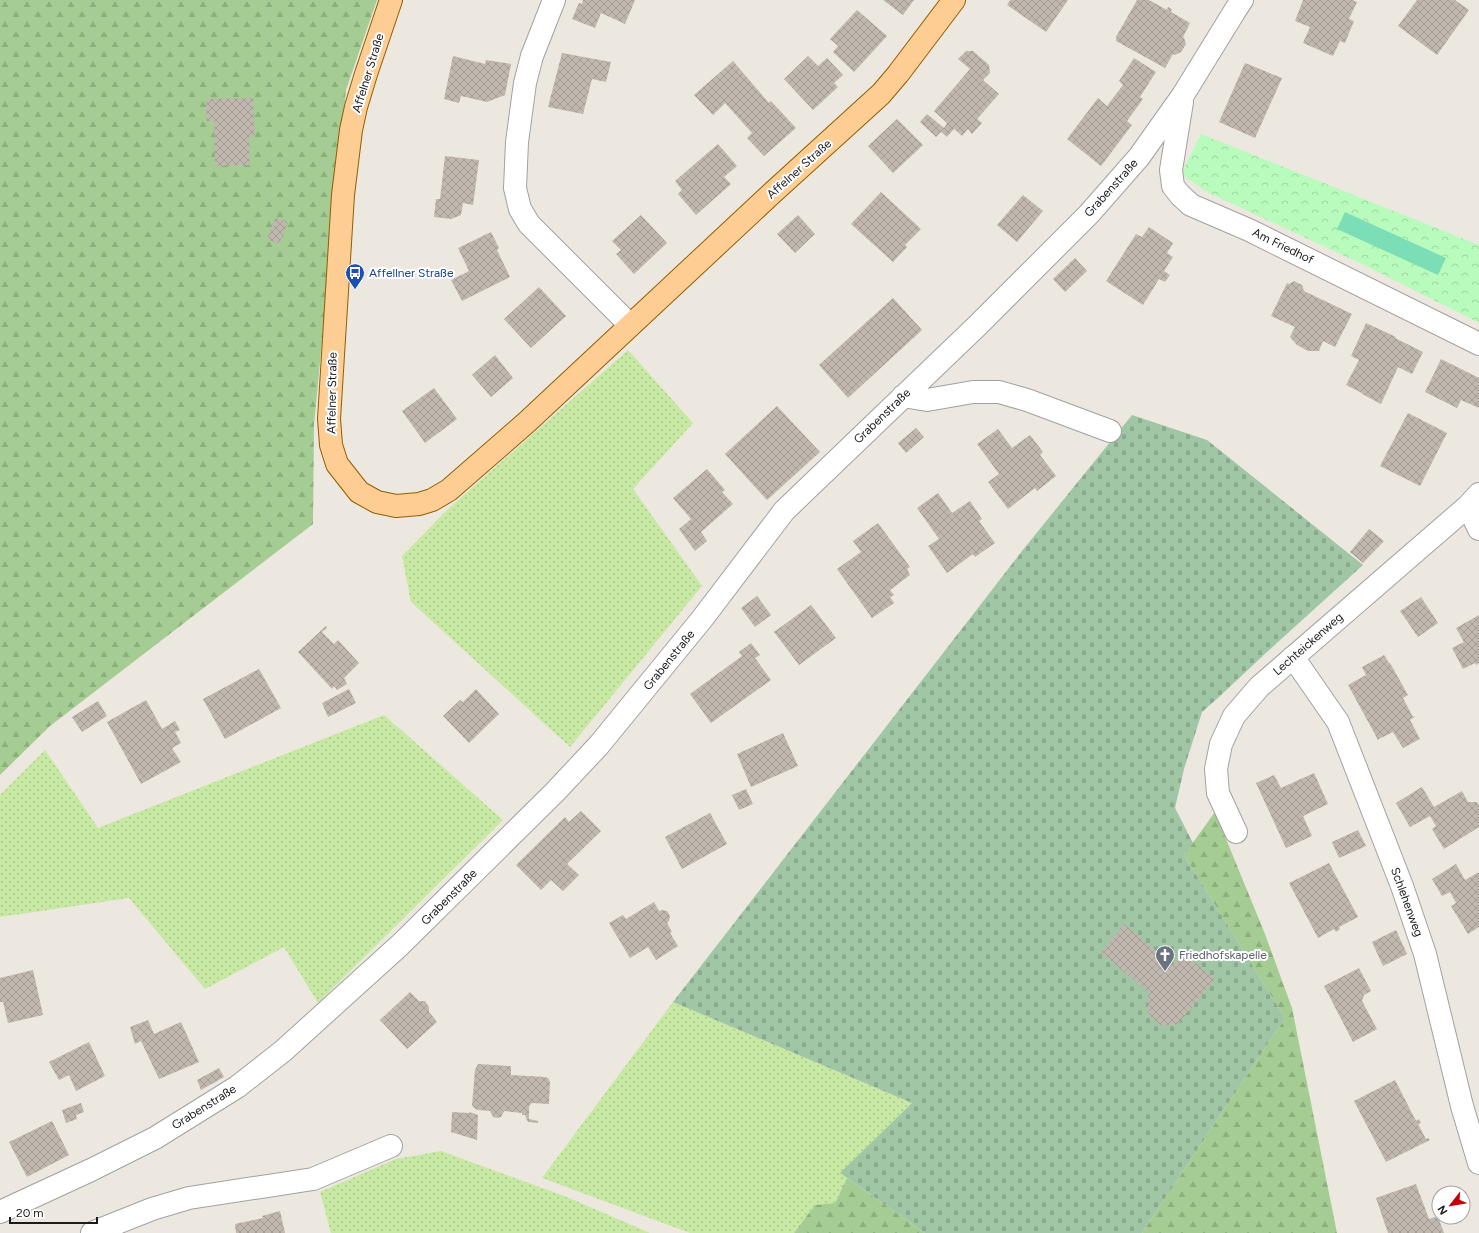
<svg xmlns="http://www.w3.org/2000/svg" width="1479" height="1233" viewBox="0 0 1479 1233" font-family="Figtree,sans-serif">
<style>
.grass{fill:url(#grass-dots)}
.forest{fill:url(#forest-firs)}
.cemetery{fill:url(#cemetery-stones)}
.park{fill:url(#park-crowns)}
.pitch{fill:#7bdeb6}
.building{fill:url(#building-cross-hatch)}
.lines{fill:none;stroke-linecap:round;stroke-linejoin:round}
.minor-casing{stroke:#a1a1a1;stroke-width:24}
.major-casing{stroke:#915e00;stroke-width:24}
.minor{stroke:#fff;stroke-width:22}
.major{stroke:#fdcd94;stroke-width:22}
.labels{text-anchor:middle;dominant-baseline:central;stroke-width:4;stroke-linejoin:round;paint-order:stroke}
.street-label{font-size:12px;fill:#1a1a1a;stroke:#fff}
.transit-label{font-size:12px;fill:#164399;stroke:#fff;text-anchor:start}
.worship-label{font-size:12px;fill:#5b616d;stroke:#fff;text-anchor:start}
</style>
<defs>
<pattern id="grass-dots" width="8" height="8" patternUnits="userSpaceOnUse"><rect width="8" height="8" fill="#c7e9a3"/><path d="M2 2h.1M6 6h.1" fill="none" stroke="#aac78c" stroke-width="1.8" stroke-linecap="round"/></pattern>
<pattern id="forest-firs" width="22" height="20" patternUnits="userSpaceOnUse"><rect width="22" height="20" fill="#a5cd93"/><path d="M5 1l3.5 6h-7zM16 11l3.5 6h-7z" fill="#8daf7e"/></pattern>
<pattern id="cemetery-stones" width="16" height="16" patternUnits="userSpaceOnUse"><rect width="16" height="16" fill="#a0c6a5"/><path d="M2 7V4a2 2 0 0 1 4 0v3zM10 15v-3a2 2 0 0 1 4 0v3z" fill="#89aa8d"/></pattern>
<pattern id="park-crowns" width="20" height="18" patternUnits="userSpaceOnUse"><rect width="20" height="18" fill="#b9fabd"/><path d="M2 6a3 3 0 1 1 6 0M12 15a3 3 0 1 1 6 0" fill="none" stroke="#9ed6a2"/></pattern>
<pattern id="building-cross-hatch" width="8" height="8" patternUnits="userSpaceOnUse"><rect width="8" height="8" fill="#c0b7af"/><path d="M0 0l8 8M0 8l8-8" fill="none" stroke="#a49d96"/></pattern>
</defs>
<rect width="100%" height="100%" fill="#ede8df"/>
<path class="grass" d="M628 350 693 423 633 489 702 586 570 747 411 602 402 556 447 510Z
M384 715 503 820 318 1003 284 947 205 989 129 898 0 917V795L45 750 98 828Z
M673 1002 912 1103 841 1173 847 1178 835 1203 815 1205 794 1233H690L542 1178Z
M441 1151 567 1197 650 1233H331L320 1192 396 1159Z"/>
<path class="forest" d="M0 0H377L346 90 314 425 313 524 50 726 0 775Z
M1215 812 1265 934 1292 1008 1337 1233H1142L1285 1018 1184 855Z
M847 1178 925 1233H794L815 1205 835 1203Z"/>
<path class="cemetery" d="M1132 415 1207 440 1363 565 1268 651 1219 697 1202 712 1184 769 1175 808 1193 843 1184 855 1285 1018 1142 1233H925L840 1173 912 1103 673 1002 1022 551Z"/>
<path class="park" d="M1201 134 1479 245V323L1366 266 1207 192 1181 174Z"/>
<path class="pitch" d="M1345 212 1446 258 1438 275 1337 229Z"/>
<path class="building" d="M583 0H635L625 24 601 13 595 28 572 19 579 3 582 4Z
M883 0H914L903 15Z
M1010 0H1068L1046 32 1007 5Z
M1137 0H1149L1167 10 1168 7 1172 9 1171 12 1190 23 1183 37 1184 38 1186 44 1181 52 1175 55 1173 54 1165 68 1116 41V37Z
M1303 0H1352L1357 2 1349 19 1354 21 1345 43 1340 41 1333 56 1303 43 1310 27 1295 21Z
M1417 0H1455L1469 10 1437 55 1398 26Z
M857 10 887 36 854 72 833 52 838 46 830 39Z
M966 51H973L989 65 990 73 983 80 999 94 977 119 982 123 972 134 968 129 962 136 954 129 947 137 941 132 936 137 920 122 927 114 944 128 947 123 934 111 970 69 958 59Z
M562 53 611 62 606 82 592 79 583 114 548 107Z
M453 56 485 64 486 60 511 64 505 95 487 102 461 96 459 103 444 99Z
M808 56 818 66 827 58 843 75 834 83 838 87 813 110 784 79Z
M1134 58 1156 72 1140 97 1143 99 1127 121 1132 125 1101 166 1067 139 1098 98 1107 106 1123 85 1119 81Z
M733 61 769 103 771 101 796 128 764 156 747 138 752 133 725 103 713 115 694 95Z
M1245 63 1282 78 1255 138 1219 122Z
M253 98 255 136 249 137 250 165 215 166 214 121H206V99Z
M897 119 923 145 893 173 868 146Z
M718 144 737 166 724 177 731 184 696 215 678 194 682 190 675 181Z
M445 156 479 160 473 205 463 203 461 215 451 219 434 217 436 199H440Z
M881 192 921 229 905 245 907 247 893 262 851 224Z
M1023 195 1043 211 1017 242 997 225Z
M641 215 667 243 634 274 616 254 621 250 612 241Z
M798 215 815 234 795 253 777 234Z
M276 217 288 222 279 244 267 239Z
M1149 227 1173 243 1167 253 1173 257 1164 271 1170 275 1165 282 1159 279 1143 305 1106 281 1136 234 1142 237Z
M491 232 499 248 497 250 510 277 462 301 451 280 469 271 458 248Z
M1075 258 1087 271 1065 292 1053 279Z
M1294 281 1302 285 1304 291 1352 314 1335 347 1323 341 1319 351H1308L1297 345 1290 337 1295 327 1271 316 1287 283 1289 284Z
M539 287 566 316 531 348 504 319Z
M893 298 922 330 848 398 819 365Z
M1366 323 1396 337 1395 338 1423 352 1412 374 1398 367 1381 404 1362 394V393L1346 385 1359 360 1351 356Z
M495 355 513 378 491 397 472 375Z
M1441 359 1479 378V408L1461 400 1457 408 1425 392Z
M434 388 457 419 425 443 402 411Z
M777 406 820 452 767 500 725 454Z
M1408 413 1447 433 1420 486 1380 466Z
M916 428 924 437 906 453 898 443Z
M998 429 1012 448 1030 435 1043 452 1040 455 1056 476 1037 491 1035 488 1008 509 988 482 999 474 977 444Z
M707 469 725 490 722 492 733 504 701 532 707 541 695 551 679 529 691 519 673 498Z
M938 493 952 513 970 501 982 519 979 521 995 543 975 557 973 554 947 573 928 546 939 539 917 508Z
M878 523 910 567 907 569 910 575 890 590 894 595 890 597 894 603 872 618 837 569 861 552 853 541Z
M1369 529 1384 541 1363 563 1350 552Z
M757 596 771 615 755 627 741 608Z
M1421 597 1438 623 1418 637 1400 611Z
M811 605 836 638 799 665 774 632Z
M1479 615V663L1476 665 1475 663 1463 669 1452 648 1464 642 1456 628Z
M326 626 327 628 322 632 334 644 338 640 359 663 344 678 347 684 337 690 334 686 332 689 298 652Z
M751 643 760 655 755 658 771 680 711 723 690 694 742 656 739 652Z
M1384 655 1389 663H1390L1408 695 1403 698 1413 717 1416 716 1410 720 1420 739 1403 748 1393 732 1377 740V738L1348 685 1366 675 1362 667Z
M259 669 281 708 225 739 203 699Z
M349 689 356 703 328 717 322 703Z
M476 689 499 714 469 743 443 716 460 700 463 702Z
M146 700 162 729 175 721 180 730 175 732 181 743 172 748 181 762 141 784 107 722Z
M98 701 107 716 82 732 72 717Z
M783 733 798 766 751 787 737 754Z
M1314 773 1328 804 1303 816 1312 836 1286 848 1256 783 1274 775 1281 788Z
M1422 787 1434 807 1462 791 1468 802H1477L1479 805V827L1444 849 1432 829 1436 826 1430 816 1410 827 1396 803Z
M746 789 753 804 739 810 732 795Z
M581 811 601 831 567 864 579 875 563 891 551 880 541 890 516 865 565 817 569 822Z
M710 813 727 844 682 869 665 837Z
M1358 830 1366 846 1339 858 1332 842Z
M1329 863 1358 917 1339 927 1340 929 1336 932 1334 929 1318 938 1289 883Z
M1456 864 1465 880 1479 872V927L1468 934 1451 906 1456 903 1450 892 1442 896 1432 879Z
M654 902 659 911 662 910 667 911 670 916 669 921 667 923 672 932 670 933 678 946 656 960 648 947 630 958 609 923 623 915 626 919Z
M1124 924 1173 965 1183 953 1215 979 1178 1024 1162 1026 1149 1015 1147 998 1150 993 1101 953Z
M1396 930 1407 954 1383 966 1372 942Z
M1359 968 1371 991 1364 995 1362 1001 1377 1029 1353 1042 1324 986Z
M33 970 43 1015 8 1023 3 1002H0V978Z
M410 992 419 1001H425L429 1007V1012L437 1022 407 1049 380 1020Z
M148 1020 154 1034 181 1022 199 1062 159 1079 141 1041 135 1044 130 1027Z
M89 1042 105 1076 76 1091 69 1075 59 1080 49 1062Z
M478 1064 511 1066V1075L545 1077 548 1078 550 1082 549 1104 532 1103 529 1106V1119L538 1121V1123L528 1122 525 1115H522V1113L504 1111 501 1117 497 1118 493 1117 490 1111 478 1110 474 1108 472 1105 475 1070Z
M219 1068 224 1077 201 1090 197 1080Z
M1395 1080 1416 1121 1419 1119 1421 1123 1418 1124 1426 1139 1428 1138 1430 1140 1386 1162 1354 1101Z
M81 1103 84 1112 76 1115 77 1119 66 1123 62 1110Z
M452 1112 469 1113V1112L478 1115 477 1140 451 1132Z
M52 1121 69 1155 27 1177 9 1142Z
M1416 1184 1429 1219 1439 1216 1438 1217 1444 1233H1388L1376 1198Z
M280 1211 285 1233H236L235 1224 263 1218 262 1216Z"/>
<g class="lines">
<g class="minor-casing">
<path id="minor" d="M554 0 532 56 525 83 517 142 515 188 520 209 529 224 630 325
M1182 102 1171 170 1173 186 1180 195 1191 205 1249 230 1479 344
M903 396 927 400 973 392H999L1027 400 1110 431
M1468 506 1479 529
M1293 657 1338 722 1402 886 1425 954 1462 1106 1479 1163
M1236 832 1218 793 1216 769 1221 744 1234 716 1259 687 1468 506 1479 494
M0 1212 91 1170 155 1138 237 1087 283 1051 400 945 555 792 599 745 702 619 784 511 978 325 1089 214 1139 157 1183 95 1236 9 1242 0
M92 1233 152 1209 189 1198 313 1179 391 1146"/>
</g>
<g class="major-casing">
<path id="major" d="M391 0 366 74 356 107 351 130 343 195 329 419 331 445 337 464 359 492 377 502 396 506 419 504 432 500 449 490 527 422 770 195 881 94 898 74 954 0"/>
</g>
<use href="#minor" class="minor"/>
<use href="#major" class="major"/>
</g>
<defs>
<g id="bus-pin" transform="scale(1)"><path d="M0 17L-7.5 6A9.5 9.5 0 1 1 7.5 6Z" fill="#1a4fb4" stroke="#fff"/><path d="M-5-6H5V4H4V6H2V4H-2V6H-4V4H-5ZM-3.5-4V0h7V-4ZM-3.5 1.2v1.5H-2V1.2ZM2 1.2v1.5H3.5V1.2Z" fill="#fff"/></g>
<g id="church-pin" transform="scale(1)"><path d="M0 17L-7.5 6A9.5 9.5 0 1 1 7.5 6Z" fill="#6b7280" stroke="#fff"/><path d="M-1.2-6h2.4v3.5h3.3v2.4h-3.3V6h-2.4V-.1h-3.3v-2.4h3.3Z" fill="#fff"/></g>
</defs>
<g fill-rule="evenodd">
<use href="#bus-pin" x="355" y="273"/>
<use href="#church-pin" x="1165" y="955"/>
</g>
<g class="labels">
<g class="street-label">
<text transform="translate(368 73) rotate(-73)">Affelner Straße</text>
<text transform="translate(799 169) rotate(-42)">Affelner Straße</text>
<text transform="translate(1111 188) rotate(-48)">Grabenstraße</text>
<text transform="translate(1283 246) rotate(26)">Am Friedhof</text>
<text transform="translate(332 393) rotate(-89)">Affelner Straße</text>
<text transform="translate(882 416) rotate(-44)">Grabenstraße</text>
<text transform="translate(1308 644) rotate(-41)">Lechteickenweg</text>
<text transform="translate(669 660) rotate(-51)">Grabenstraße</text>
<text transform="translate(449 897) rotate(-45)">Grabenstraße</text>
<text transform="translate(1407 902) rotate(70)">Schlehenweg</text>
<text transform="translate(204 1107) rotate(-32)">Grabenstraße</text>
</g>
<g class="transit-label">
<text x="369" y="273">Affellner Straße</text>
</g>
<g class="worship-label">
<text x="1179" y="955">Friedhofskapelle</text>
</g>
</g>
<g transform="translate(1451 1205) rotate(239)"><circle r="19" fill="#ffffff" stroke="#a3a3a3"/>
<path d="M0-3L7 15L0 10L-7 15Z" fill="#c50004"/>
<text y="-6" font-size="11" font-weight="bold" text-anchor="middle" fill="#1a1a1a">N</text>
</g>
<path d="M10 1217v6h87v-6" fill="none" stroke="#1a1a1a" stroke-width="2"/>
<text x="16" y="1217" font-size="12" fill="#1a1a1a" stroke="#ffffff" stroke-width="3" paint-order="stroke">20 m</text>
</svg>
